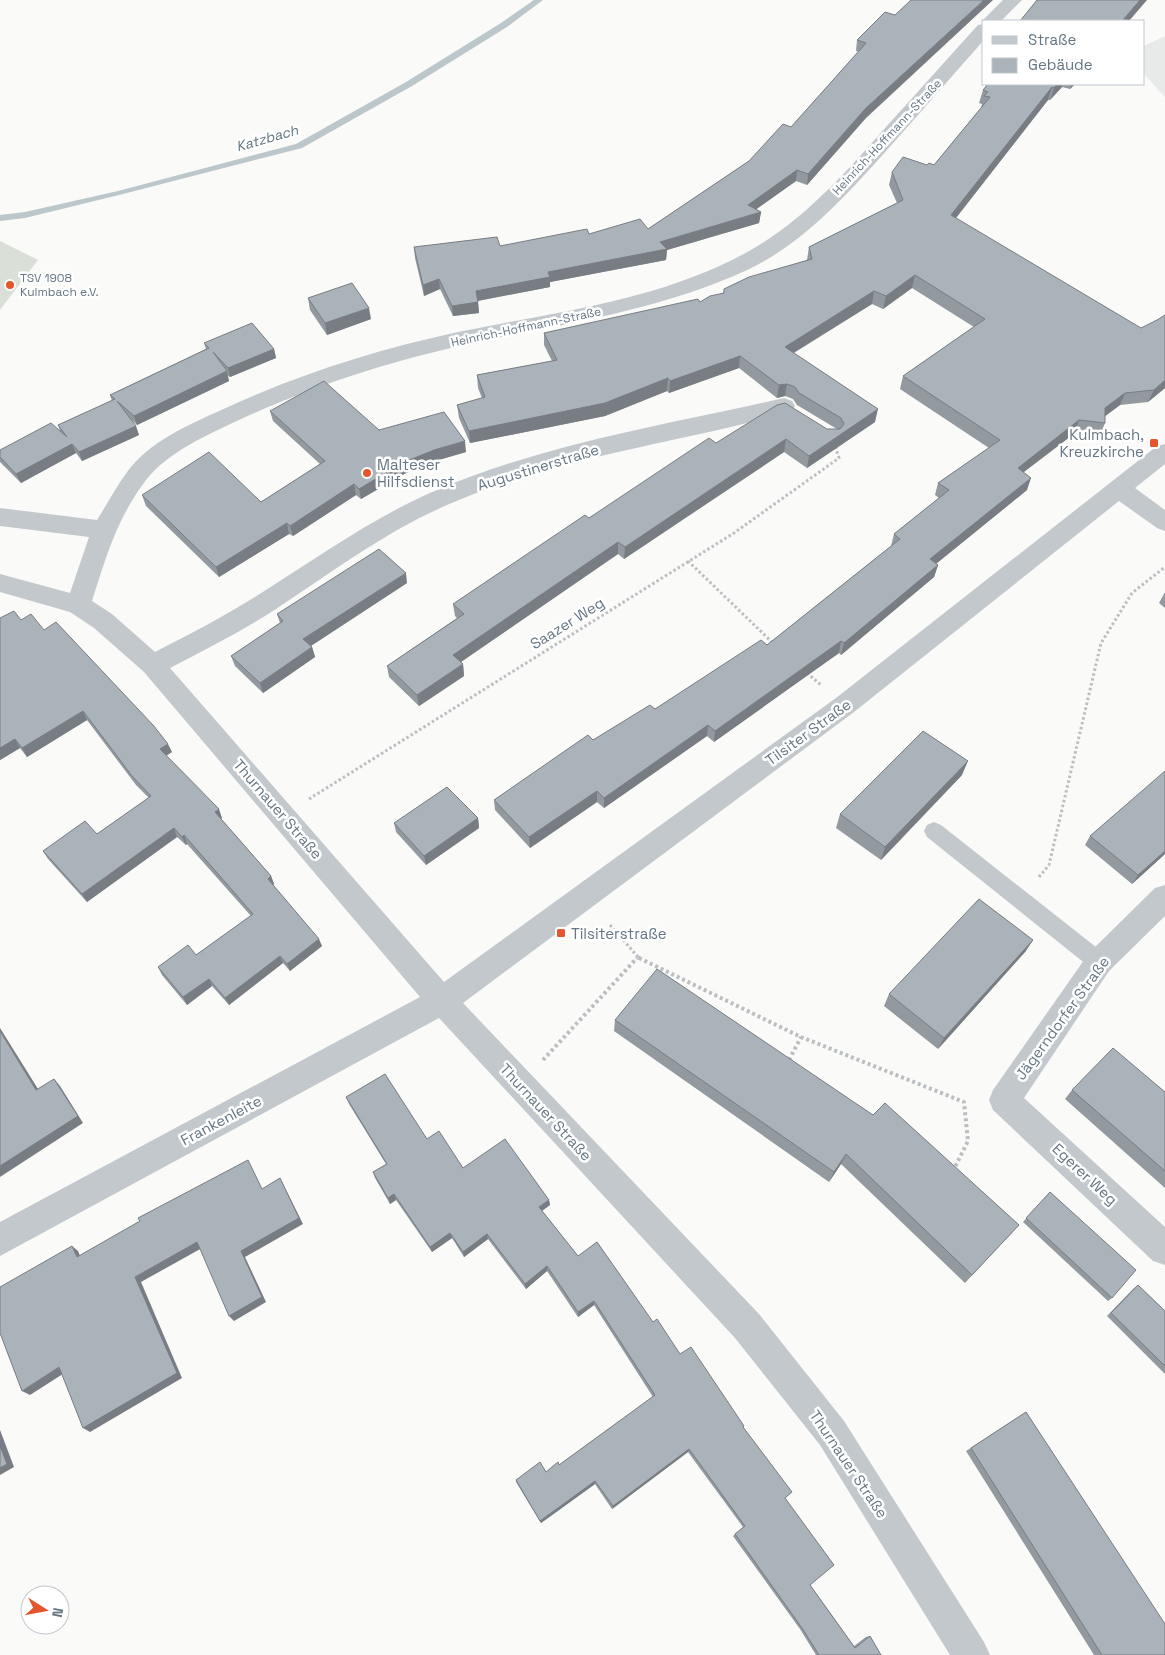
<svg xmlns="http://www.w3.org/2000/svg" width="1165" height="1655" viewBox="0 0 1165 1655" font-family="'Space Grotesk',sans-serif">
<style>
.built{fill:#e8e9e9}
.green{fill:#dadfd7}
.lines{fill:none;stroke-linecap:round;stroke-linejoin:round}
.stream{fill:#bbc7cb;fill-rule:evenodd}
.path-far1{stroke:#bbbfc2;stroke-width:3;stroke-dasharray:2.5 2.5;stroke-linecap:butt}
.path{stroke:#bbbfc2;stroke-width:4;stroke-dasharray:3 3;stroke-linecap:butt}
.lane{fill:#c3c8cc;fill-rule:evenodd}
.street{fill:#c3c8cc;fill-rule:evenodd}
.wall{fill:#929a9f}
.shaded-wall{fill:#777d82}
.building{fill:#aab3b9;stroke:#777d82}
.poi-dot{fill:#e4572e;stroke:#fff;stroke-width:2}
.labels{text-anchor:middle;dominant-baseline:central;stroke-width:5;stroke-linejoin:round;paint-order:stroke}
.far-street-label{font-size:12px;fill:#657683;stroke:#fff}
.far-poi-label{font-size:12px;fill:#657683;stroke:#fff;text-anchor:start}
.far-water-label{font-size:14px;font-style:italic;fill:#60757c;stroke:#fff}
.poi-label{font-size:15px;fill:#657683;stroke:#fff;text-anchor:start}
.street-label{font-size:15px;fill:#657683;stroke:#fff}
</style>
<rect width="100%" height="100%" fill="#fafaf8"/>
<path class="built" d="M1165 36V97L1144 74V46Z"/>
<path class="green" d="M0 241 38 260 0 310Z"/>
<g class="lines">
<path class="stream" d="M534 0H543L507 27 412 86 302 148 119 195 25 218 0 221V215L25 212 118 191 296 144 406 82 501 23Z"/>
<path class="path-far1" d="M688 561 774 644
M807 673 821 685
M309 799 734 533 839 458 835 446
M1039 877 1049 865 1101 643 1132 593 1165 567
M610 925 638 957 636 959
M638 957 642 959"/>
<path class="path" d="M639 958 801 1037 964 1102 968 1141 954 1169
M543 1060 637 958
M789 1060 801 1037"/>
<path class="lane" d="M934 822 941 825 1106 955 1110 962 1106 969 1099 972 1092 969 927 837 924 831 927 825Z"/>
<path class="street" d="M1003 0H1022L1001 21H984V23L982 21Z
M984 24V40C954 74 925 107 895 141 851 190 806 243 745 271 652 313 554 325 455 347 378 365 311 387 239 420 207 435 168 452 146 480 117 518 106 557 92 601L112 614 155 652C190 634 225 616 258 595 314 560 369 520 430 493 542 444 665 425 784 398L792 401 795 406 792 411C677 444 557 456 447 505 385 532 332 572 276 609 242 631 206 649 170 668L444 982 836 698 1157 446 1165 444V464L1135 488 1165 510V531L1157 528 1119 501 854 712 463 1003 759 1314 844 1421 984 1642 990 1655H950L820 1445 735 1338 439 1018 0 1256V1222L420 997 144 672 94 628 70 612 0 592V574L70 593 89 537 0 526V508L97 520C108 503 118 483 131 467 155 438 195 422 228 407 302 373 379 349 458 332 551 313 647 302 732 260 795 230 841 178 886 127 917 93 947 59 978 25Z
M1165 885V916L1109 971 1024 1098 1165 1227V1265L1153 1261 993 1110 989 1100 993 1090 1089 953 1155 888Z"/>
</g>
<path class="wall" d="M885 12 865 119 807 185 796 181 756 209 761 212 759 223 667 250 666 260 550 282V287L478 301 479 313 453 316 440 289 424 296 415 258 414 247 500 246 589 234 648 229 749 161 791 127 859 52 856 51 857 40Z
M988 84H1075L1070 89 1062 87 1050 100H1048L956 218 1165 388 1148 402 1120 405 1105 416V423L1100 436 1075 433 1024 472 1027 490 936 564 938 565 934 577 841 655 839 653 714 742 707 736 604 808 597 802 530 848 495 810 494 800 593 740 655 709 767 645 891 546 894 534 939 498 935 495 938 483 989 448 900 389 903 376 974 327 912 288 883 309 872 304 794 353 875 422 807 468 784 452 624 559 618 554 461 662 463 664 464 676 419 706 389 677 387 666 457 618 455 616 453 604 589 518 716 443 827 429H837L797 405 793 399 785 396 777 398 739 368 669 393 667 391 605 416 470 443 459 418 457 405 482 398 478 388 477 375 552 361 544 345V333L700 302 723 294 724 289 807 260 809 247 897 203 889 185 892 172 927 165H934L981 108 982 104 979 103 983 90Z
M308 298 371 319 327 335 310 310Z
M204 343 274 349 276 358 230 377 227 375 229 381 137 425 132 420 139 435 82 461 76 453 21 483 0 462V450L60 431 58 425 112 401 110 395 206 349Z
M270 411 379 430 466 452 435 461 404 474 361 499 356 495 293 536 289 534 219 577 146 506 142 495 261 502 320 464 273 421Z
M407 583 311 646 312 647 315 657 263 693 235 666 231 656 280 623 277 614Z
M1165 592V608L1159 603Z
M0 618 21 620 44 630 172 752 166 756 222 818 221 819 271 876 274 884 273 885 322 946 290 971 283 963 229 1005 212 986 187 1005 162 975 158 967 196 955 251 916 187 844 186 845 177 837 87 902 48 859 43 851 97 834 149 798 136 785 87 720 27 757 20 748 0 760Z
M962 775 881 860 836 828 840 814Z
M478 818 479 828 426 865 396 832 394 823Z
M1090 836 1165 854 1132 884 1085 845Z
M1033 940 1025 952 938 1049 884 1006 889 994Z
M615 1020 1019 1225 965 1283 841 1164 829 1182 614 1031Z
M1072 1090 1165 1092V1188L1065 1099Z
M346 1097 427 1139 463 1168 549 1200 550 1205 542 1211 578 1256 653 1322 680 1354 744 1426 743 1428 789 1494 785 1498 810 1585 854 1646 866 1637 870 1636 881 1655H816L800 1629 733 1536 743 1527 688 1452 612 1509 595 1484 541 1523 516 1482V1480L546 1472 559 1465 653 1397 594 1305 578 1317 547 1271 526 1289 488 1239 464 1257 452 1238 432 1252 396 1200 390 1204 375 1178 373 1172 386 1164 349 1104Z
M1050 1192 1112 1298 1108 1301 1023 1222Z
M1138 1285 1165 1311V1374L1107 1316 1133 1289Z
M1026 1412 1165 1655H1094L966 1451Z"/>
<path class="shaded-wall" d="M984 0H993L865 119 807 185 808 174 866 108Z
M1140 0H1147L1129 21H1122Z
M1057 84H1063L1062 87 1050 100 1054 88Z
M1072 84H1075L1070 89Z
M1052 87 1048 100 948 228 951 215Z
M797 170 796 181 747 216 748 205Z
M761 212 759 223 667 250 666 260 550 282V287L476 301V291L660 242Z
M915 275 912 288 883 309 886 296Z
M439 279 440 289 424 296 423 285Z
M874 291 872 304 783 359 785 347Z
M478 302 479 313 453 316 452 306Z
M369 308 371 319 327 335 325 323Z
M274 349 276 358 230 377 228 368Z
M740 356 739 368 669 393 670 381Z
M227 371 229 381 137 425 134 416Z
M668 378 667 391 605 416 470 443 469 431Z
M1165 380V388L1148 402 1154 390Z
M787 384 785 396 777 398 779 385Z
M1125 393 1120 405 1100 420 1105 408Z
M878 409 875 422 807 468 809 456Z
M1079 420 1075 433 1013 480 1018 468Z
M136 426 139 435 82 461 79 452Z
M786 439 784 452 624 559 625 547Z
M465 441 466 452 435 461 404 474 361 499 359 489 402 463 434 450Z
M72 444 76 453 21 483 16 474Z
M1031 478 1027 490 927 571 930 559Z
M354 484 356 495 293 536 290 526Z
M287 523 289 534 219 577 216 567Z
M618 542V554L455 666 453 655Z
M938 565 934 577 841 655 844 643Z
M406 573 407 583 306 649 303 639Z
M841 641 839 653 714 742 715 731Z
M312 647 315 657 263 693 260 683Z
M463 664 464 676 419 706 417 695Z
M83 711 87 720 27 757 22 748Z
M708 725 707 736 604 808V798Z
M15 739 20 748 0 760V748Z
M168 744 172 752 163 757 160 749Z
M968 761 962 775 881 860 885 847Z
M597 791V802L530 848 529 837Z
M219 809 222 818 218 821 215 812Z
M478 818 479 828 426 865 424 856Z
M174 828 177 837 87 902 82 894Z
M184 835 187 844 186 845 182 837Z
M1165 851V854L1132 884 1138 875Z
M271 876 274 884 271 887 268 879Z
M319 939 322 946 290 971 287 964Z
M1033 940 1025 952 938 1049 944 1038Z
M280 956 283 963 229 1005 225 998Z
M209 979 212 986 187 1005 183 997Z
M0 1028 43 1097 36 1090 0 1031Z
M54 1079 60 1086 83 1123 0 1177V1166Z
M846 1154 841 1164 829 1182 834 1172Z
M280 1178 303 1224 245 1257 266 1302 234 1321 229 1316 241 1251Z
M394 1194 396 1200 390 1204 388 1198Z
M549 1200 550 1205 540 1212 539 1207Z
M450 1233 452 1238 432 1252 430 1247Z
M487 1234 488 1239 464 1257 463 1252Z
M197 1242 202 1248 141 1282 182 1378 90 1432 83 1428 135 1277Z
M72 1246 78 1251 83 1263 77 1257Z
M547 1266V1271L526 1289 525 1284Z
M594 1301V1305L578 1317V1312Z
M59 1367 66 1372 30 1395 22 1391Z
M0 1430 14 1467 0 1475Z
M689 1449 688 1452 612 1509 613 1506Z
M595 1481V1484L541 1523 540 1521Z"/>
<path class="building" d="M911 0H984L866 108 808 174 797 170 748 205 761 212 660 242 667 249 548 272 550 277 476 291 478 302 452 306 439 279 423 285 414 247 497 237 500 246 587 229 589 234 640 219 648 229 749 161 783 124 791 127 866 43 857 40 885 12 895 15Z
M1037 0H1140L1122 21H1020Z
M988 84H1057L1054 88 1052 87 951 215 1141 328 1157 320 1165 315V380L1154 390 1125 393 1105 408V423L1079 420 1018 468 1031 478 930 559 938 565 844 643 841 641 715 731 708 725 604 798 597 791 529 837 494 800 588 735 593 740 650 705 655 709 761 640 767 645 900 539 894 534 949 490 938 483 1000 440 903 376 985 319 915 275 886 296 874 291 785 347 878 409 809 456 786 439 625 547 618 542 453 655 463 664 417 695 387 666 464 614 453 604 585 515 589 518 709 438 716 443 777 405 785 403 827 429H840L844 424 841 418 799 393 795 387 787 384 779 385 740 356 670 381 668 378 605 403 469 431 457 405 485 397 477 375 557 360 544 333 698 299 700 302 710 296 724 293V289L749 277 812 259 809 247 903 200 892 172 903 157 927 165 929 163 934 165 990 97 984 96 988 92 983 90Z
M352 283 369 308 325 323 308 298Z
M252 323 274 349 228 368 213 352 227 371 134 416 117 401 136 426 79 452 72 444 16 474 0 457V450L51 423 67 437 58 425 115 399 110 395 209 348 204 343Z
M324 381 379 430 444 412 465 441 434 450 402 463 359 489 354 484 290 526 287 523 216 567 142 495 209 452 261 502 325 461 270 411Z
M379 549 406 573 303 639 312 647 260 683 231 656 283 621 277 614Z
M14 611 21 620 31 614 44 630 56 622 153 725 168 744 160 749 219 809 215 812 271 876 268 879 319 939 287 964 280 956 225 998 209 979 183 997 158 967 188 945 196 955 253 914 184 835 182 837 174 828 82 894 43 851 85 821 97 834 151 796 132 776 83 711 22 748 15 739 0 748V618Z
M923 731 968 761 885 847 840 814Z
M1165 771V851L1138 875 1090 836Z
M447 787 478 818 424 856 394 823Z
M979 899 1033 940 944 1038 889 994Z
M657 969 873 1115 885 1103 1019 1225 972 1275 846 1154 834 1172 615 1020Z
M0 1031 36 1090 54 1079 78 1116 0 1166Z
M1113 1048 1165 1092V1171L1072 1090Z
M385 1074 427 1139 439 1131 463 1168 505 1139 549 1200 539 1207 578 1256 597 1242 653 1322 657 1319 680 1354 691 1347 744 1426 743 1427 792 1492 785 1498 834 1565 810 1585 855 1648 870 1636 881 1655H819L802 1628 735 1534 745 1526 689 1449 613 1506 595 1481 540 1521 516 1480 540 1462 546 1472 558 1462 559 1465 655 1395 594 1301 578 1312 547 1266 525 1284 487 1234 463 1252 450 1233 430 1247 394 1194 388 1198 373 1172 387 1164 346 1097Z
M248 1160 262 1189 280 1178 299 1218 241 1251 262 1297 229 1316 197 1242 135 1277 177 1373 83 1428 59 1367 22 1391 0 1333V1287L72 1246 77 1257 140 1221 138 1218Z
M1050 1192 1136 1270 1112 1298 1026 1218Z
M1138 1285 1165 1311V1366L1111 1313Z
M1026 1412 1165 1624V1655H1102L971 1448Z
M0 1446 7 1464 0 1468Z"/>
<g class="poi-dot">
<circle cx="10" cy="285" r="5"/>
<rect x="1149" y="438" width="10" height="10" rx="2.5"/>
<circle cx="367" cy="473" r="5"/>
<rect x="556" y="928" width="10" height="10" rx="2.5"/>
</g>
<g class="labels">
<g class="far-street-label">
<text transform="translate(887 137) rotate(-47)">Heinrich-Hoffmann-Straße</text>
<text transform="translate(526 327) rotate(-12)">Heinrich-Hoffmann-Straße</text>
</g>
<g class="far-poi-label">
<text x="20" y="278">TSV 1908<tspan x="20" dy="14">Kulmbach e.V.</tspan></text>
</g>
<g class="far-water-label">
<text transform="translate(267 138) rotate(-16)">Katzbach</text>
</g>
<g class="poi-label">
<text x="1144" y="434" text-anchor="end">Kulmbach,<tspan x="1144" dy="17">Kreuzkirche</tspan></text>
<text x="377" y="464">Malteser<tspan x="377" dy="17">Hilfsdienst</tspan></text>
<text x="571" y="933">Tilsiterstraße</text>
</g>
<g class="street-label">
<text transform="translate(538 467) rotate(-17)">Augustinerstraße</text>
<text transform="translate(567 623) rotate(-32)">Saazer Weg</text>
<text transform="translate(808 732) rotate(-36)">Tilsiter Straße</text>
<text transform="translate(278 809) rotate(49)">Thurnauer Straße</text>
<text transform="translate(1062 1018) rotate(-54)">Jägerndorfer Straße</text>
<text transform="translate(546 1112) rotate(47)">Thurnauer Straße</text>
<text transform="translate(221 1120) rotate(-28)">Frankenleite</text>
<text transform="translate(1085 1174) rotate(43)">Egerer Weg</text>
<text transform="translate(849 1464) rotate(56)">Thurnauer Straße</text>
</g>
</g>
<rect x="982" y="20" width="162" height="65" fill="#ffffff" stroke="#c1c8cd"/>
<rect x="992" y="36" width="25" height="8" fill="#c3c8cc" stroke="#c1c8cd"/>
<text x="1028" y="45" font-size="15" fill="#657683">Straße</text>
<rect x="992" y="58" width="25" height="15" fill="#aab3b9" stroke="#c1c8cd"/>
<text x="1028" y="70" font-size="15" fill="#657683">Gebäude</text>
<g transform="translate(45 1610) rotate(101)"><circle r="24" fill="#ffffff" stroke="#c1c8cd"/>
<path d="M0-4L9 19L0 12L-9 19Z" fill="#e4572e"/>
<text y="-8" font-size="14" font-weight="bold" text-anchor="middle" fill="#657683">N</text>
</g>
</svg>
